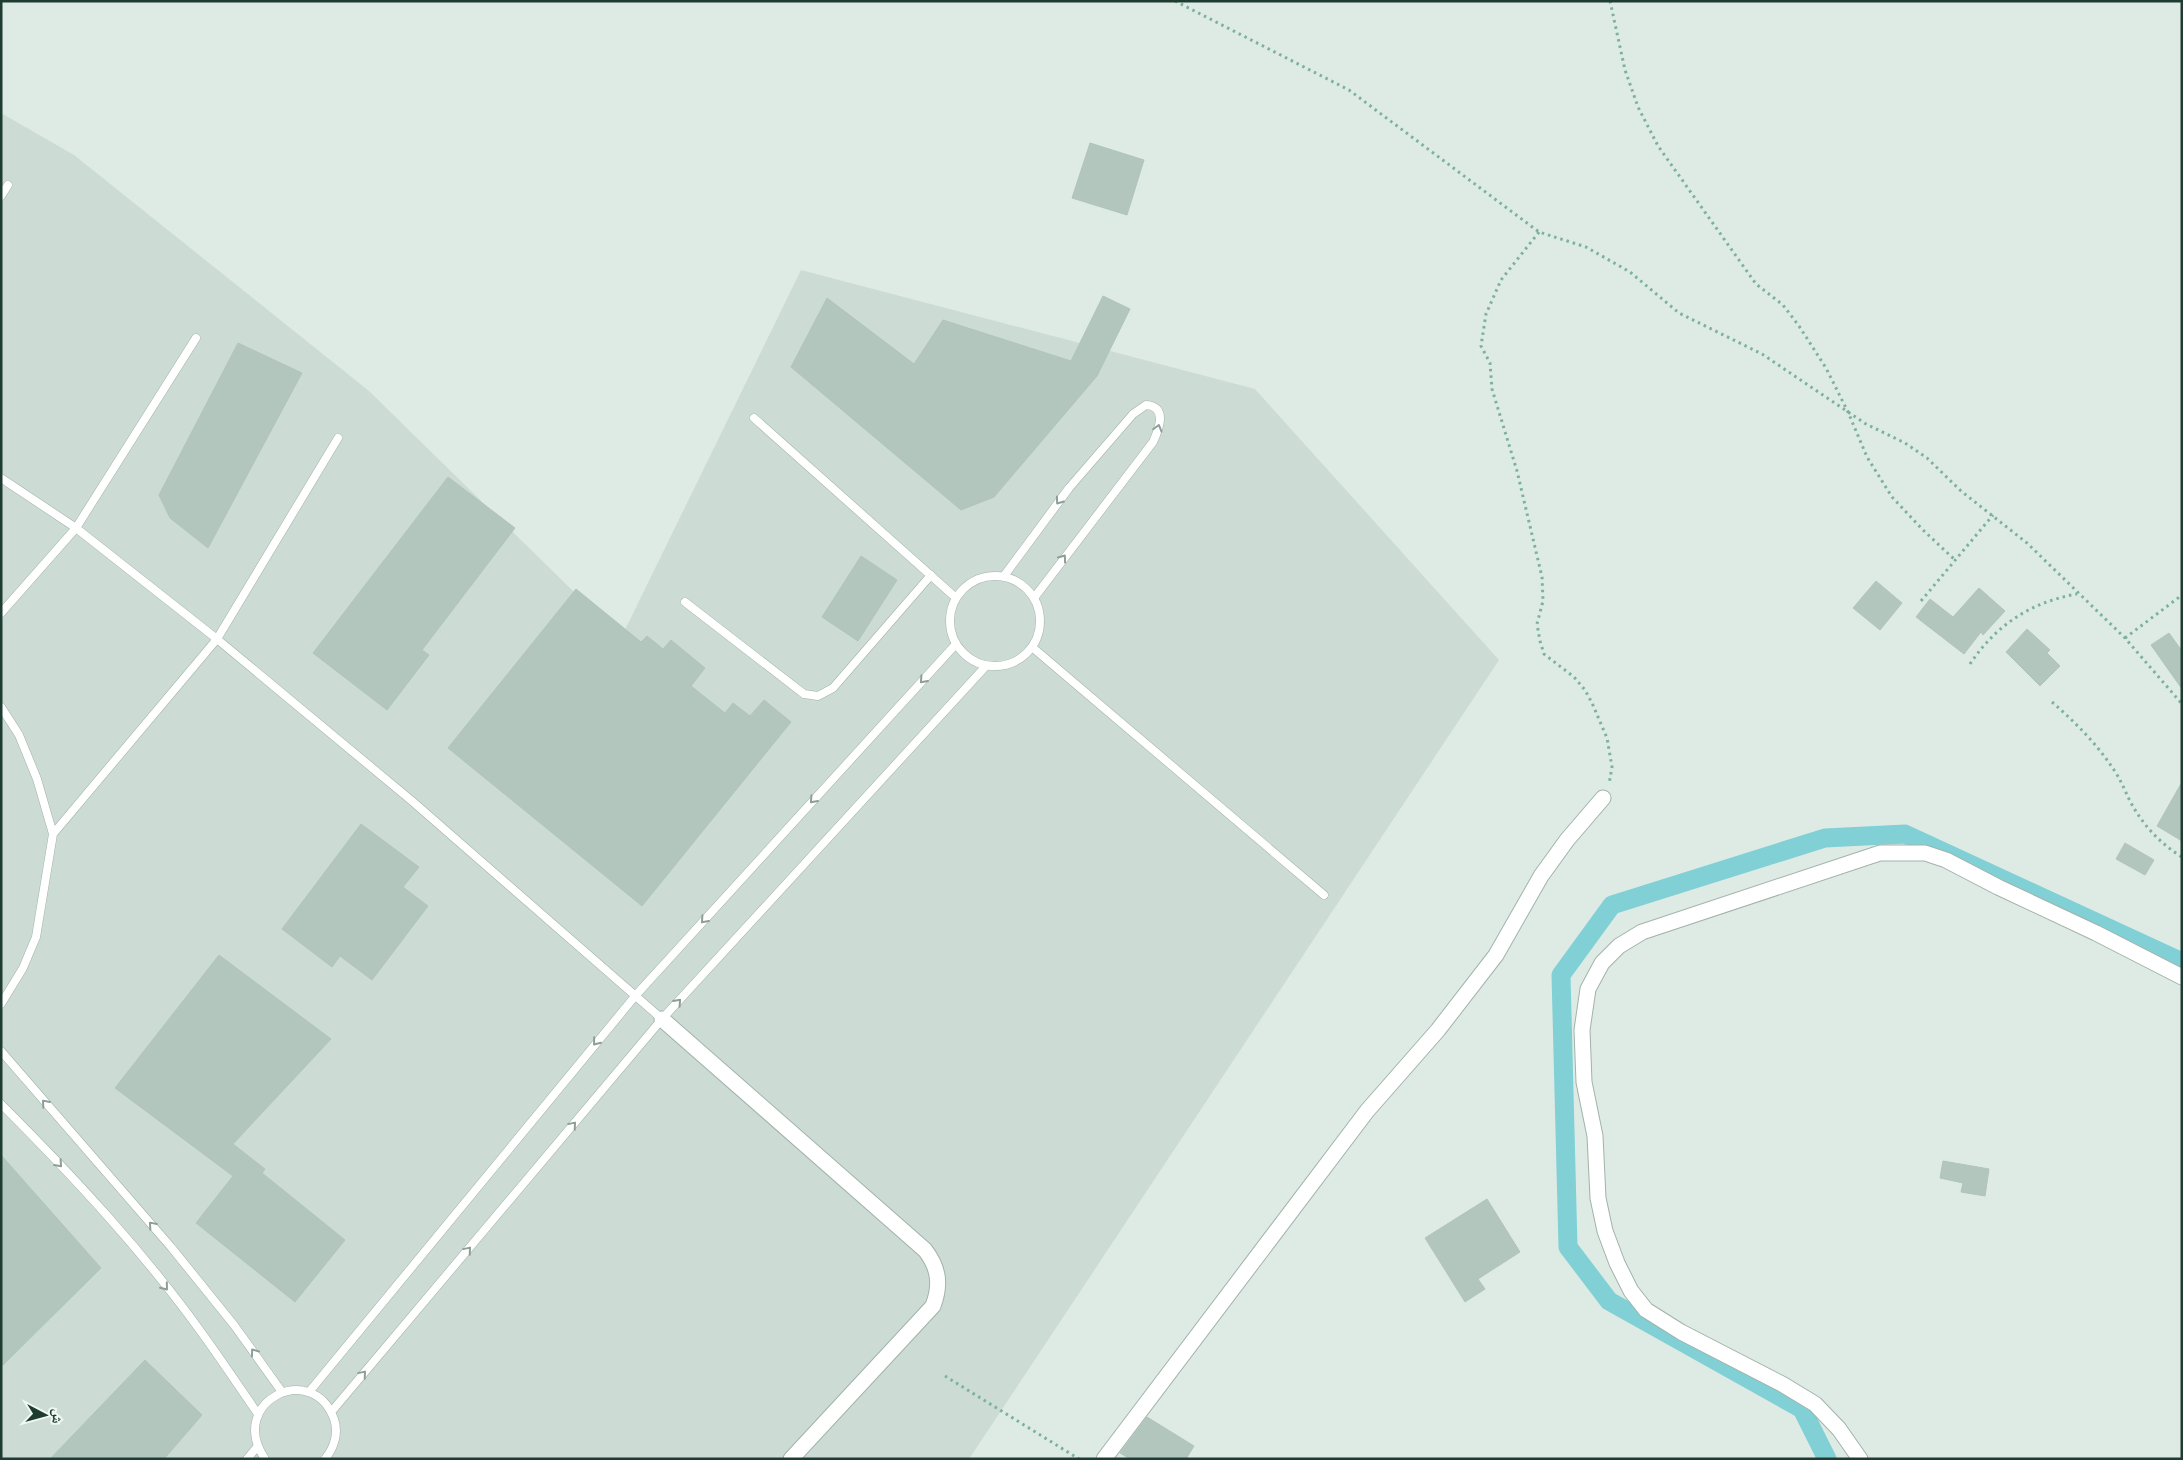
<svg xmlns="http://www.w3.org/2000/svg" width="2183" height="1460" viewBox="0 0 2183 1460" font-family="'Public Sans','Noto Naskh Arabic',sans-serif">
<style>
.built{fill:#ccdbd3}
.lines{fill:none;stroke-linecap:round;stroke-linejoin:round}
.canal{stroke:#80d0d6;stroke-width:19}
.building{fill:#b3c6bd;stroke:#b0c5bb}
.lane-casing{stroke:#a1b3ab;stroke-width:9}
.street-casing{stroke:#a1b3ab;stroke-width:17}
.path{stroke:#7cb29c;stroke-width:3;stroke-dasharray:2.5 4;stroke-linecap:butt}
.lane{stroke:#fff;stroke-width:8}
.street{stroke:#fff;stroke-width:15}
.oneway{stroke:#8e9e98}
</style>
<rect width="100%" height="100%" fill="#deebe4"/>
<path class="built" d="M1 113 74 155 369 391 621 638 801 270 1255 389 1499 660 969 1459H1Z"/>
<g class="lines">
<path class="canal" d="M1827 1459 1802 1409 1609 1301 1568 1247 1561 975 1612 905 1825 838 1905 834 2182 962"/>
</g>
<path class="building" d="M1090 143 1144 160 1127 215 1072 198Z
M1103 296 1130 309 1097 376 994 497 961 510 791 367 827 298 914 364 943 320 1071 361Z
M238 343 302 373 208 548 170 518 159 495Z
M448 477 515 528 422 650 429 655 387 710 313 653Z
M861 556 897 580 858 641 822 617Z
M1876 581 1902 603 1880 630 1853 608Z
M1979 588 2005 611 1983 635 1981 632 1964 654 1916 617 1930 599 1953 617Z
M576 589 641 642 647 636 663 649 671 640 705 668 691 686 725 713 733 703 750 716 764 700 791 722 642 906 448 748Z
M2027 629 2050 650 2047 653 2060 666 2040 686 2006 652Z
M2169 633 2182 651V689L2151 645Z
M2182 782V841L2157 826Z
M361 824 419 867 403 887 428 906 372 980 340 956 332 967 282 929Z
M2125 843 2154 860 2145 875 2116 859Z
M219 955 331 1039 233 1144 265 1169 262 1173 345 1240 295 1302 196 1223 233 1176 115 1088Z
M1 1155 101 1268 1 1367Z
M1943 1161 1989 1169 1985 1196 1961 1192 1963 1183 1940 1178Z
M1487 1199 1520 1252 1478 1279 1485 1289 1465 1302 1425 1238Z
M145 1360 202 1415 164 1459H50Z
M1147 1417 1194 1446 1186 1459H1130L1120 1453Z"/>
<g class="lines">
<g class="lane-casing">
<path id="lane" d="M1 196 8 185
M754 418 955 597
M1 478 76 528 217 639 412 801 662 1019
M950 621a45 45 0 1 1 90 0a45 45 0 1 1-90 0Z
M1004 576 1069 488 1133 414 1146 405C1168 406 1159 429 1153 442L1034 598
M685 602 804 694 818 696 833 688 931 575
M1 613 76 528 196 338
M1032 647 1324 895
M1 707 19 735 37 779 53 834 36 937 23 968 1 1004
M53 834 217 639 338 438
M1 1051 171 1247 234 1325 282 1392
M1 1104C73 1176 144 1252 204 1336 222 1361 240 1388 258 1414
M309 1392 636 995 956 644
M332 1411 662 1019 986 666
M247 1459 257 1447
M265 1459C226 1401 313 1360 334 1419 339 1433 334 1448 325 1459"/>
</g>
<g class="street-casing">
<path id="street" d="M662 1019 925 1250C939 1268 941 1285 933 1306L791 1459
M1104 1459 1367 1111 1438 1030 1496 955 1541 876 1567 840 1603 798
M1860 1459 1839 1429 1815 1404 1782 1384 1681 1332 1646 1310 1631 1291 1617 1263 1605 1231 1598 1198 1595 1136 1584 1082 1582 1030 1588 989 1602 963 1619 946 1642 932 1880 853H1925L1946 860 1998 887 2096 933 2182 977"/>
</g>
<path class="path" d="M1175 1 1349 90 1539 232 1586 247 1630 272 1679 313 1762 354 1866 424 1905 443 1927 458 1961 491 2027 543 2125 638 2182 704
M1610 1 1625 70 1638 107 1658 146 1756 284 1783 305 1799 326 1826 368 1848 412 1867 457 1892 497 1923 530 1955 560
M1539 232 1501 280 1486 314 1481 346 1490 363 1492 389 1517 471 1542 577 1543 601 1537 624 1540 641 1544 654 1574 677 1585 690 1592 703 1607 738 1612 767 1609 784
M1921 601 1993 515
M2125 638 2182 595
M1970 664C1996 625 2031 602 2077 594
M2052 702C2075 722 2097 744 2114 770 2120 779 2124 788 2128 797 2140 822 2159 843 2182 857
M945 1376 1079 1459"/>
<use href="#lane" class="lane"/>
<use href="#street" class="street"/>
</g>
<defs><path id="oneway-chevron" d="M-2-3.5L2.5 0L-2 3.5" fill="none" stroke-width="1.6" stroke-linecap="round" stroke-linejoin="round" transform="scale(1.25)"/></defs>
<g class="oneway">
<use href="#oneway-chevron" transform="translate(1158 428) rotate(-74)"/>
<use href="#oneway-chevron" transform="translate(1059 501) rotate(126)"/>
<use href="#oneway-chevron" transform="translate(1063 558) rotate(-54)"/>
<use href="#oneway-chevron" transform="translate(923 680) rotate(132)"/>
<use href="#oneway-chevron" transform="translate(813 800) rotate(132)"/>
<use href="#oneway-chevron" transform="translate(704 920) rotate(132)"/>
<use href="#oneway-chevron" transform="translate(678 1002) rotate(-48)"/>
<use href="#oneway-chevron" transform="translate(596 1042) rotate(129)"/>
<use href="#oneway-chevron" transform="translate(45 1103) rotate(-131)"/>
<use href="#oneway-chevron" transform="translate(573 1125) rotate(-50)"/>
<use href="#oneway-chevron" transform="translate(59 1164) rotate(48)"/>
<use href="#oneway-chevron" transform="translate(152 1225) rotate(-131)"/>
<use href="#oneway-chevron" transform="translate(468 1250) rotate(-50)"/>
<use href="#oneway-chevron" transform="translate(165 1287) rotate(51)"/>
<use href="#oneway-chevron" transform="translate(254 1352) rotate(-126)"/>
<use href="#oneway-chevron" transform="translate(363 1374) rotate(-50)"/>
</g>
<rect width="2183" height="1460" fill="none" stroke="#1e3c32" stroke-width="5"/>
<g transform="translate(45 1415) rotate(96)" stroke="#eff8f2" stroke-width="4" paint-order="stroke">
<path d="M0-4L9 19L0 12L-9 19Z" fill="#1e3c32"/>
<text y="-8" font-size="14" font-weight="bold" text-anchor="middle" fill="#1e3c32">ش</text>
</g>
</svg>
